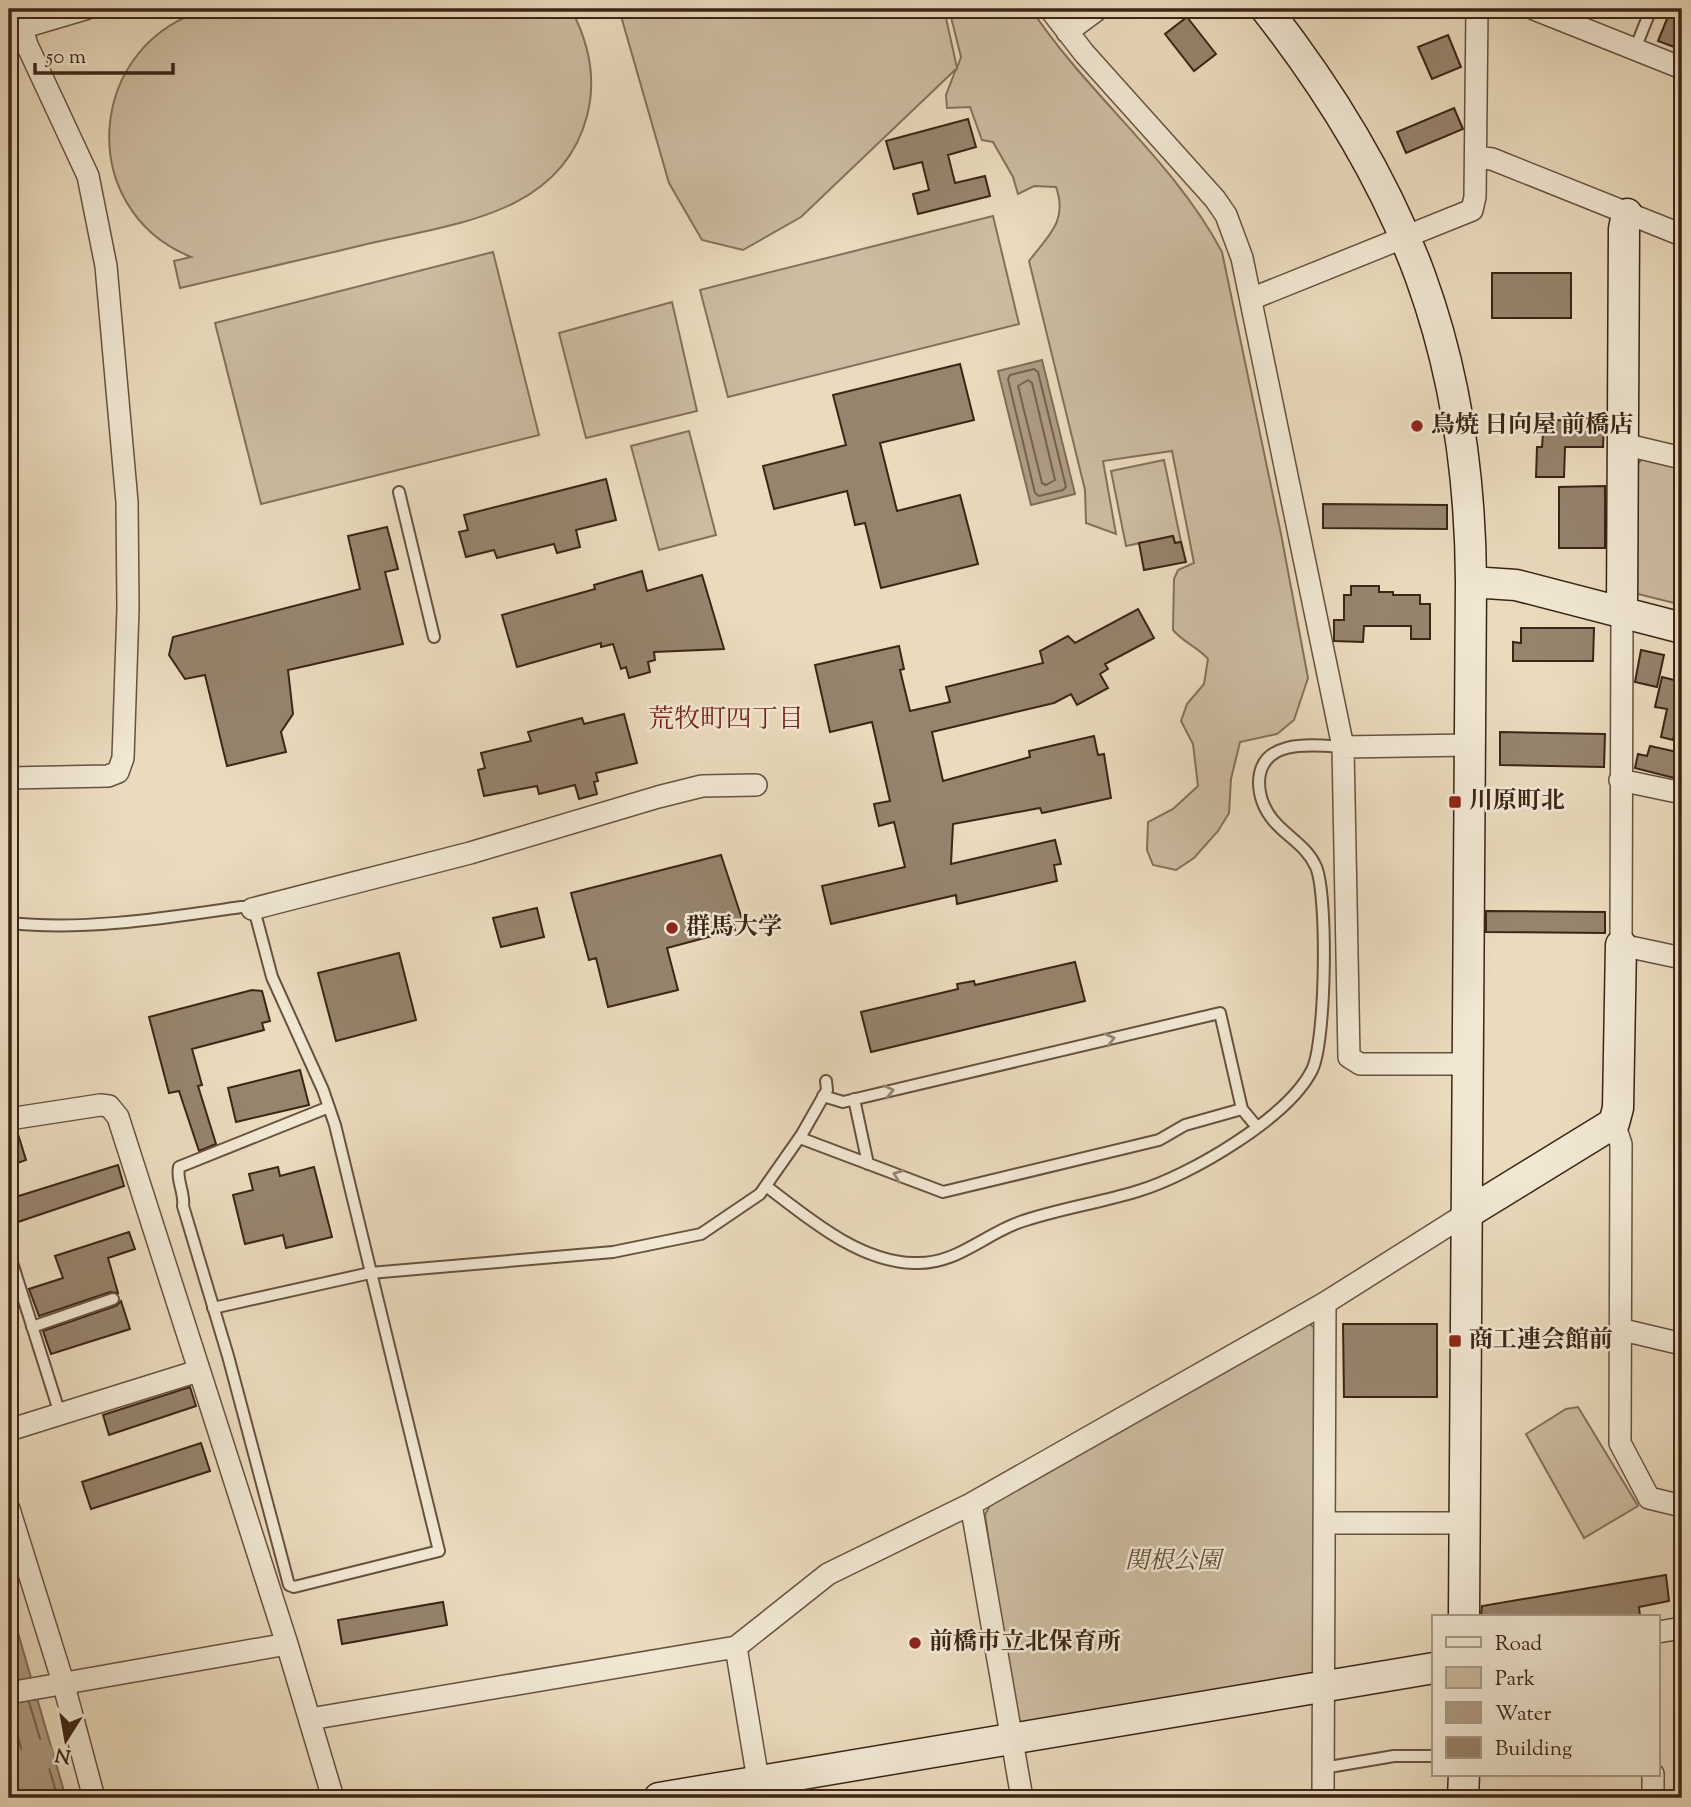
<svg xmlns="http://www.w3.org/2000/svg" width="1691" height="1807" viewBox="0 0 1691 1807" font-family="'Sorts Mill Goudy','Noto Serif JP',serif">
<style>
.green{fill:#ccbca1;stroke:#84705c;stroke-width:2}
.water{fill:#ae9d85;stroke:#806d59;stroke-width:2}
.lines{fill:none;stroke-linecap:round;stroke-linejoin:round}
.shore{stroke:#74614e;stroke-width:2}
.river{stroke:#ae9d85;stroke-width:33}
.building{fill:#96846d;stroke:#3b2517;stroke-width:2}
.lane-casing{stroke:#675240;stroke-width:14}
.street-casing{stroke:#675240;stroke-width:24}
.secondary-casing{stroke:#3b2517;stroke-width:33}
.lane{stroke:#f1e8d4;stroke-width:10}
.street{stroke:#f1e8d4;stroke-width:21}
.secondary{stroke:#f1e8d4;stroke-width:30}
.oneway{stroke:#968676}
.poi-dot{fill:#8f2418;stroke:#f1e8d4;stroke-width:2.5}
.labels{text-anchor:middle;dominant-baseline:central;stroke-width:5;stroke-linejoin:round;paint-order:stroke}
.poi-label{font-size:24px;font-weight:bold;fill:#3b2517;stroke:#f1e8d4;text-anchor:start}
.park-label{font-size:24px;font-style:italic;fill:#5f4b3a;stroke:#f1e8d4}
.neighbourhood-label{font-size:26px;fill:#7a1f14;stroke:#f1e8d4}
</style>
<rect width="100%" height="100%" fill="#eadbbd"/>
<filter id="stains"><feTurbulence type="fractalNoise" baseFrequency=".00286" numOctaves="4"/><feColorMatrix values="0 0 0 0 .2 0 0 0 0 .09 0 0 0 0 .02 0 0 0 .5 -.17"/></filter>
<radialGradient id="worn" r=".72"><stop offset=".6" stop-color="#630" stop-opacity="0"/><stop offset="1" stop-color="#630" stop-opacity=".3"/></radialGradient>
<path class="green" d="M209 9H571C589 43 597 78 587 116 561 216 451 224 367 244 305 259 243 273 180 288L174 261 191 257C73 209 86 41 209 9Z
M619 9H944L957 68 961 57 949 9H1031C1088 95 1174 161 1222 252L1281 534 1308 678 1294 720 1277 734 1240 742 1231 779 1229 813 1218 831 1194 858 1176 870 1153 865 1147 850 1148 822 1173 809 1198 786 1193 744 1181 721 1187 704 1204 684 1208 659C1198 647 1184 643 1173 630L1174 579 1178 570 1194 563 1172 451 1103 461 1116 534 1086 523 1085 490 1029 261C1049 235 1068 221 1056 187L1034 186 1018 194 1013 177 993 142 982 140 970 107 947 108 946 95 956 69 801 217 743 250 702 240 669 183Z
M993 216 1019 324 728 397 700 290Z
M493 252 539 435 261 504 215 323Z
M672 302 697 411 586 438 559 333Z
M689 431 716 535 659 550 631 446Z
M1643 458 1682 468V605L1634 593 1635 467Z
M1164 460 1181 542 1175 543 1173 536 1126 546 1111 471Z
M1306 1322 1317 1329V1674L1025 1730 1016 1723 985 1515 991 1503Z
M1578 1407 1638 1506 1584 1538 1526 1434 1566 1409Z"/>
<path class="water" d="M1042 360 1075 494 1031 505 998 371Z
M9 1602 66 1798H29L9 1728Z"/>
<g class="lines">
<path class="shore" d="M1034 369 1038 372 1066 487 1063 490 1039 496 1035 493 1008 379 1010 375Z
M1028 380 1032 383 1055 480 1046 485 1042 483 1018 386Z
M29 1702 58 1798
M9 1732 18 1737 35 1798"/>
<path class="river" d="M11 1798 37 1756"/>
</g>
<path class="building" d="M1671 9H1682V50L1658 41Z
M1187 17 1216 54 1194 71 1165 34Z
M1448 35 1461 67 1432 79 1418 47Z
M1454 108 1463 129 1406 153 1397 132Z
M968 119 976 147 948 155 955 183 985 176 990 196 918 214 913 194 929 190 922 162 894 169 886 141Z
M1492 273H1571V318H1492Z
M960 364 974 420 880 443 897 511 960 495 978 564 881 588 865 523 855 525 847 491 774 509 763 466 846 445 833 395Z
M1552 420 1604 421 1603 447H1565L1564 477H1536L1537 447H1542L1543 433H1551Z
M606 479 616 520 576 530 580 547 557 553 554 544 497 558 494 550 466 557 459 532 468 530 464 515Z
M1605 486V548H1559V487Z
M1323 504 1447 505V529L1323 528Z
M387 527 398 569 385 572 403 644 288 670 293 714 281 732 286 752 227 766 205 675 185 679 169 655 173 637 360 589 348 536Z
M1173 536 1175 543 1181 542 1186 562 1144 570 1139 543Z
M642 571 647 591 702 575 724 649 654 652 655 660 648 662 650 672 629 678 626 667 621 669 613 644 601 647V643L517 667 502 615 595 589 594 585Z
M1351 586H1379V592H1393V595H1420V604H1430V639H1411V626H1364L1363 642 1334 641V620H1344V595H1351Z
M1138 609 1154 638 1105 664 1108 669 1100 674 1108 688 1077 705 1071 694 1054 703 932 732 943 781 1030 757 1029 751 1094 736 1098 755 1104 754 1111 798 1042 813 1040 808 953 824 951 864 1055 840 1061 864 1054 865 1057 881 957 904 956 895 831 924 822 886 905 867 894 822 879 826 874 804 890 801 872 722 830 732 815 665 899 646 904 669 900 670 910 711 950 702 946 687 1043 663 1040 651 1068 636 1075 643Z
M1521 628H1594L1593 661H1513V642L1521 643Z
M1641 650 1664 655 1657 687 1635 682Z
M1662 677 1682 682V702L1673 740 1661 737 1667 709 1655 707Z
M624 714 637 763 596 773 598 781 594 782 597 794 579 799 575 785 539 794 537 786 484 796 478 770 485 768 481 753 531 741 528 732 582 718 584 724Z
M1500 732 1605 734 1604 767 1500 765Z
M1650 746 1682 753V780L1635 768 1638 754 1647 756Z
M721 855 742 919 733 921 735 930 667 948 678 990 608 1007 596 958 589 960 571 893Z
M537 908 544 937 501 947 493 918Z
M1486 911 1605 912V933L1486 932Z
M399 953 416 1020 336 1041 318 973Z
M1075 962 1085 1001 871 1052 861 1012 958 989 957 984 974 981 975 985Z
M252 990 262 991 270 1021 262 1023 264 1030 192 1049 202 1085 198 1086 216 1144 199 1151 179 1091 169 1093 149 1017Z
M300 1070 309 1105 236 1122 228 1088Z
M17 1131 26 1160 9 1166V1132Z
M118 1165 124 1186 9 1225V1199Z
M278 1167 280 1176 314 1167 332 1237 286 1248 283 1235 245 1244 233 1195 253 1190 249 1174Z
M129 1232 135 1249 108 1258 118 1293 110 1292 39 1316 29 1289 63 1278 55 1256Z
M121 1301 130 1329 51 1354 43 1331 116 1306Z
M1343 1324H1437V1397H1344Z
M190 1387 196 1406 109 1435 103 1415Z
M201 1443 210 1471 91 1509 82 1482Z
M1666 1575 1669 1601 1639 1607 1640 1616H1481L1482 1606Z
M443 1602 447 1625 342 1644 338 1620Z"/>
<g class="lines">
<g class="lane-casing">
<path id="lane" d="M19 9 22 28
M1635 49 1651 9
M399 492 434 637
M9 923C86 931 165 918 241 907H247L255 913 272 977 323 1090 335 1125 439 1551 294 1587 289 1585 228 1356 183 1206C185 1193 176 1180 179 1167L329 1107
M823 1096 843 1102 1220 1013 1242 1109 1257 1127
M854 1099 868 1164
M800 1138 943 1192 1159 1140 1185 1125 1242 1109
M766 1186C808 1218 859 1262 914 1263 956 1265 983 1235 1020 1222 1058 1209 1099 1203 1138 1191 1189 1176 1288 1118 1312 1070 1326 1043 1328 895 1316 867 1307 846 1287 837 1273 820 1264 809 1259 796 1259 782 1260 738 1313 745 1343 747
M9 1253 60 1414
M213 1308 370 1273 613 1252 701 1234 760 1194 802 1134 827 1090 826 1081
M32 1327 113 1299
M1323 1768 1394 1756H1434"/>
</g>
<g class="street-casing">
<path id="street" d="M1050 9 1084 53 1215 199 1226 215 1242 258 1343 747 1349 1057 1360 1064H1469
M1534 9 1682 68
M11 31 85 9
M1067 32 1098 9
M1476 157 1492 159 1682 235
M1251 299 1472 210 1475 197 1477 9
M1623 444 1682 458
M1622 613 1621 945 1682 958
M1343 747 1470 745
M9 778 108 776 118 772 123 758 128 608 127 502 106 266 88 176 27 45 22 28
M1620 780 1682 793
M252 909 470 853 658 797 702 786 756 785
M9 1119 100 1105 109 1106 118 1117 287 1644 333 1798
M1614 1123 1621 1144 1620 1443 1649 1498 1682 1506
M1623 1330 1682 1344
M9 1430 198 1371
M971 1504 1022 1798
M9 1509 63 1682 94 1798
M1324 1523H1465
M1658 1632 1682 1628
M736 1647 761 1798
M9 1693 287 1644
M310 1719 736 1647 828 1574 971 1504 1325 1303 1466 1214
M1323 1798 1325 1303
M1653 1798V1774"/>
</g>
<g class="secondary-casing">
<path id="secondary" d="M1266 9C1406 188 1470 354 1471 582L1464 1616
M1471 582 1516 585 1682 628
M1622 613 1624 229 1627 214
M1466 1214 1614 1123 1618 1108 1621 945
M659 1798 1434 1668
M1463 1798 1464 1774"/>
</g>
<use href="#lane" class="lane"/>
<use href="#street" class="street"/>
<use href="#secondary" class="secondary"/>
</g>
<defs><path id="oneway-chevron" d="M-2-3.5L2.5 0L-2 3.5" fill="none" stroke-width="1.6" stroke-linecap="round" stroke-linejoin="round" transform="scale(1.75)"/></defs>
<g class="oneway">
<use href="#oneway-chevron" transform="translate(1110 1039) rotate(-14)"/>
<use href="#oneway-chevron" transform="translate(889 1091) rotate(-13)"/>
<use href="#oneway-chevron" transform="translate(898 1175) rotate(-159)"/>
</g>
<g class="poi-dot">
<circle cx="1417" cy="426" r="7"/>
<rect x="1448" y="795" width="14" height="14" rx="3.5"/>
<circle cx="672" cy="928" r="7"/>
<rect x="1448" y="1334" width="14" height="14" rx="3.5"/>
<circle cx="915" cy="1643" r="7"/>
</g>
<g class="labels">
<g class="poi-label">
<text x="1431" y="426">鳥焼 日向屋 前橋店</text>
<text x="1469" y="802">川原町北</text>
<text x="686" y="928">群馬大学</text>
<text x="1469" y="1341">商工連会館前</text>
<text x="929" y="1643">前橋市立北保育所</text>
</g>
<g class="park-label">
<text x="1173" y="1562">関根公園</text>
</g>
<g class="neighbourhood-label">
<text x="726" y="720">荒牧町四丁目</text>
</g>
</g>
<rect width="1691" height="1807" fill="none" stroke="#eadbbd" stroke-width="35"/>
<rect x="10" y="10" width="1670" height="1786" fill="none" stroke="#3b2517" stroke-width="3.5"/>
<rect x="18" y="18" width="1656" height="1772" fill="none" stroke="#3b2517" stroke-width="2"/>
<rect x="1432" y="1615" width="228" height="161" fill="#f1e8d4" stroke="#a89a88" stroke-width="2"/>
<rect x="1446" y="1637" width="35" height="10" fill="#f1e8d4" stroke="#a89a88" stroke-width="2"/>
<text x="1495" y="1650" font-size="21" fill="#3b2517">Road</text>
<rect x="1446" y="1667" width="35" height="21" fill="#ccbca1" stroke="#a89a88" stroke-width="2"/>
<text x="1495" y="1685" font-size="21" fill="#3b2517">Park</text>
<rect x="1446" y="1702" width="35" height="21" fill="#ae9d85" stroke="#a89a88" stroke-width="2"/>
<text x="1495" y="1720" font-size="21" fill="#3b2517">Water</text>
<rect x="1446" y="1737" width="35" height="21" fill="#96846d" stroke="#a89a88" stroke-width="2"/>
<text x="1495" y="1755" font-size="21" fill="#3b2517">Building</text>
<g transform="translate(66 1740) rotate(191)" stroke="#f1e8d4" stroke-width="5" paint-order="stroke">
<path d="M0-5L12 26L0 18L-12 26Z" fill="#3b2517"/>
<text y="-10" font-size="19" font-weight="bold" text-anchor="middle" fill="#3b2517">N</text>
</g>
<path d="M35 63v10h138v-10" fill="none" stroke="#3b2517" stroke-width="3.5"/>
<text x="46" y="63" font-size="21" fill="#3b2517" stroke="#f1e8d4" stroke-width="5" paint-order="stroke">50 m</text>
<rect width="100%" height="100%" filter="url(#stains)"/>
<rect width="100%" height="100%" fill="url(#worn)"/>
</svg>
